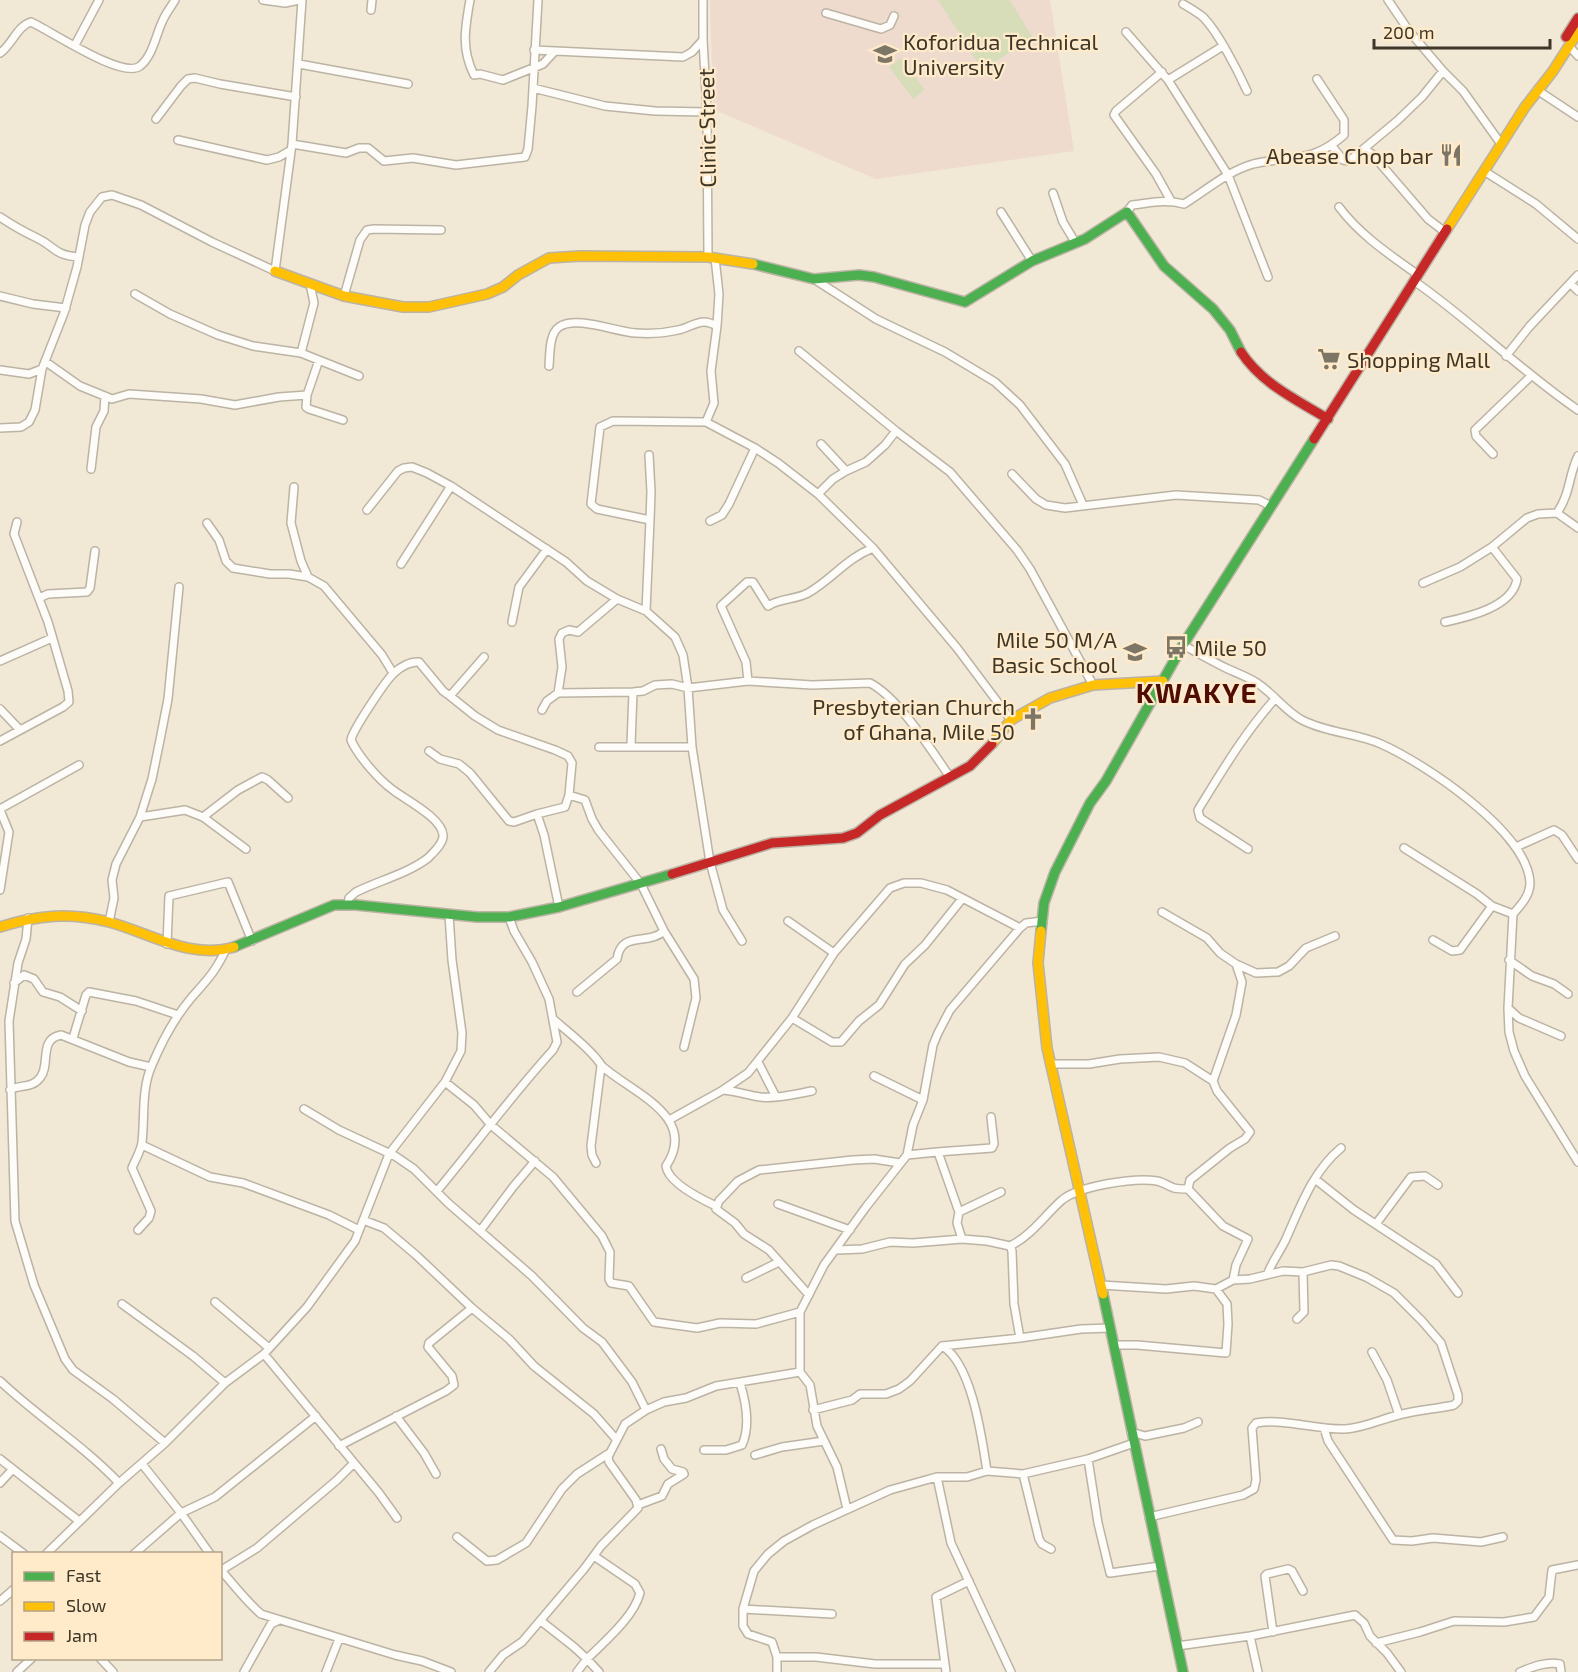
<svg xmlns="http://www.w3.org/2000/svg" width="1578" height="1672" viewBox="0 0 1578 1672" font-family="'Exo 2',sans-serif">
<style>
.education{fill:#eedbce}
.green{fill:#d7ddb9}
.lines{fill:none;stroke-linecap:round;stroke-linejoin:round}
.street-casing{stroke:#bbb3a4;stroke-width:10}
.fast-casing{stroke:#bbb3a4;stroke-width:12}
.slow-casing{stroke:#bbb3a4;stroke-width:12}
.jam-casing{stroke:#bbb3a4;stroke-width:12}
.street{stroke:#fdfcf9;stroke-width:7}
.fast{stroke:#4caf50;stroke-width:9}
.slow{stroke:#ffc107;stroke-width:9}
.jam{stroke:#c62828;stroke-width:9}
.labels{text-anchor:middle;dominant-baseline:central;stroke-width:4.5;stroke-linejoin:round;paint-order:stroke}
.poi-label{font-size:22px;fill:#3e3729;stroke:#ffebc9;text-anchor:start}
.street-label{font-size:22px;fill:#3e3729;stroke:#ffebc9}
.district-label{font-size:28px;font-weight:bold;letter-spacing:1.5px;fill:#500d05;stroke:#ffebc9}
</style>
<rect width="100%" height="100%" fill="#f2e8d6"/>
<path class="education" d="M710 0H1050L1074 151 876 179 713 109Z"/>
<path class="green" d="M938 0H1010L1033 38 982 70Z
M901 58 925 90 913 99 889 67Z"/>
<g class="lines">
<g class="street-casing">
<path id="street" d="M263 0 285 3 299 0
M470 0C465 28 461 49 474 75L480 74 503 80 543 64 554 52
M703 0V40L707 112 708 257
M1388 0 1409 31 1443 71 1463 91 1501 144
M1183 4C1190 8 1197 12 1203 17 1218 32 1238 71 1247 91
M371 10 372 0
M826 13 881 29 890 25 894 16
M1126 32 1168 80 1228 175 1268 277
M75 45 99 0
M1569 46 1578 56
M534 50 683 57 692 52 703 40
M0 53C12 45 17 26 31 22 51 31 123 80 140 66 153 56 156 34 163 20 166 13 171 7 175 0
M299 64 408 84
M1162 72 1116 111 1114 115 1156 174 1171 201
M1168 80 1223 46
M533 88 605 106 655 111 707 112
M1537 90 1578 117
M156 119 181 86 188 79 195 78 220 84 296 97
M178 140 267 160 279 157 291 150
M292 144 346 153 359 148H368L384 161 413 158 456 165 525 157 528 149 532 106 538 0
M1332 146 1343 160 1349 161 1397 121 1422 97 1443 71
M1364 149 1372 154 1428 219 1445 232
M1484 171 1536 204 1578 239
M1053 193 1063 222 1075 242
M1339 207C1361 236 1389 254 1418 275
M1001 212 1032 261
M1127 212 1132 205C1151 203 1165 199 1184 204 1205 191 1228 171 1253 164 1291 155 1311 164 1344 135V120L1317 79
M0 217C12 225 24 232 37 238 56 247 53 255 79 257
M715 258 719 294 717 326
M814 279 876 319 945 352 995 382 1020 405 1065 464 1083 505
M1414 281C1472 321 1520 371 1578 410
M1571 284 1578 291
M135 294 170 314 218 335 253 346 301 353 359 376
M0 296 33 304 66 308
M344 296 360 240 367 230 374 229 441 230
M799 351 896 431 950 472 1017 550 1030 569 1093 685
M301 353 314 303 310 284
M1506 356 1529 327 1578 275
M319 360 307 395 306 407 309 409 343 420
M46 362 80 386 112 399 129 394 201 399 235 405 279 397 307 395
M549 366C550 354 549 334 559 327 576 315 616 332 636 333 649 334 665 333 678 330 686 329 695 322 704 322 708 322 713 324 717 326L711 371 714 403 706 422
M0 370 29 374 42 369
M0 428 21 427 29 422 35 410 42 369 64 313 77 267 85 225 90 212 102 197 112 195 141 205 212 242 275 271 292 144 302 0
M821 444 846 471
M1493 454 1476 436 1475 430 1531 376
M649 455 651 492 650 520
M91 469 96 427 104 411 105 396
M1012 474 1036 499 1046 505 1065 508 1176 495 1259 500 1271 506
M294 487 291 523 301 561 308 577
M818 494 833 479 846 471 866 462 885 445 896 431
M367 510 398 471 404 468 412 467 427 473 451 486 566 562 587 581 617 599 646 611 675 637 683 655 688 688 692 747 710 862 723 910 742 941
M1557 513C1571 492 1568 477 1578 456
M710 521 722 515 729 504 755 448
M207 523 219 540 226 561 233 568 270 574H289L308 577 324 586 382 655 393 673
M401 564 451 486
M1423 583 1460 567 1492 547 1527 518 1538 514 1557 513 1578 528
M39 598 48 594 87 592 90 588 95 551
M646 611 650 520 597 509 591 504 600 427 613 421 706 422 755 448 778 463 818 494 873 548 957 648 1011 720
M512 622 519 587 547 549
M1445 622C1468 617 1513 607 1517 579L1492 547
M1183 645C1198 653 1213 662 1228 669 1237 673 1248 677 1257 683 1273 693 1285 711 1302 720 1327 733 1356 733 1381 744 1424 763 1528 832 1530 883 1530 896 1520 906 1513 914L1508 1008 1519 1018 1561 1036
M0 661 52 638
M748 681 746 662 721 606 723 604 747 582H753L768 606C780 598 795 600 808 593 831 580 847 558 873 548
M558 693 562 667 559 639 562 633 569 630 578 632 617 599
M450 696 475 716 498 730 555 750 568 756 572 763 569 795
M0 709 20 730
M542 710 547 701 558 693 633 692 643 691 655 685 672 684 688 688 748 681 812 685 870 683C899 698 931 750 950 777
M0 741 63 707 69 702 68 691 48 622 14 534 17 522
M631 745 633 692
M599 747H692
M429 751 440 759 459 764 470 773 509 821 514 822 537 814 544 835 559 907
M0 809 79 765
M0 810 9 832 0 890
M537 814 565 807 569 795 585 800 592 819 599 831 641 884 664 931 694 979 696 998 684 1047
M140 817 185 810 203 817 246 849
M203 817 238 790 262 777 268 780 288 798
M1516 847 1554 830 1562 835 1578 859
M1404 848 1477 894 1492 906 1513 914
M1248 849 1200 818 1198 810C1222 771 1245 732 1275 699
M348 905 349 898 356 892C378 881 409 873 428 858 433 853 444 843 443 835 442 818 406 800 393 790 379 780 358 756 351 740 352 731 386 680 394 673 400 667 411 661 419 662L443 691 450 696 484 657
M1162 912 1207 938 1220 953 1236 964 1242 982 1236 1015 1213 1081
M28 918 26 939 18 963 9 1021 15 1221 34 1285 65 1359 73 1370 113 1399 165 1443
M788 921 834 953
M109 922 114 898 112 880 116 864 140 817 152 779 160 740 168 699 179 587
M1433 940 1452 951 1460 950 1492 906
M167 944 169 896 228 882 252 941
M1509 960 1532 976 1554 984 1568 994
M1236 964 1256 973 1278 972 1289 966 1306 948 1335 936
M14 983 24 975 34 979 43 992 60 997 82 1011
M577 992 617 959C621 930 648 946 664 931
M1508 1008 1509 1032 1514 1051 1525 1076 1578 1162
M792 1018 832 1042H841L859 1021 879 1005 905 964 925 945 962 899
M553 1019C567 1031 583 1043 595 1057 598 1060 600 1064 603 1067 633 1093 699 1117 666 1166 668 1183 701 1199 716 1206
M73 1038 86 995 89 992 136 1001 178 1015
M758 1062 776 1097
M1051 1064H1089L1120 1059 1159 1057 1185 1063 1213 1081 1217 1091 1250 1132 1245 1139 1230 1148 1190 1180 1188 1189
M874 1076 923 1100
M445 1082 474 1105 491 1125 553 1177 602 1236 610 1252 609 1279 611 1283 629 1286 654 1322 697 1328 720 1323 756 1324 800 1312
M10 1090C20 1084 31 1089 40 1078 51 1065 38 1039 61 1035L129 1062 151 1067
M723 1090C736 1091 747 1095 760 1097 777 1099 795 1094 812 1091
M304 1109 339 1130 395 1156 414 1169 448 1203 532 1276 583 1328 602 1342 632 1382 646 1410
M669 1120 723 1090 748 1073 792 1018 834 953 890 888 904 883H921L947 890 1020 928
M142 1145 210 1177 243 1183 329 1215 359 1230
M937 1152 992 1148 994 1144 991 1117
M907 1155 937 1152 939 1155 959 1212 957 1223 962 1239
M596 1163 592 1155 591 1146 601 1066
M1315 1179 1354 1210 1436 1264 1458 1293
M437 1191C476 1144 512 1095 553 1050L557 1042 549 999 532 962 514 931 509 917
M778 1204 850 1230
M959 1212 1001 1192
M363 1220 384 1228 416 1255 472 1308 509 1339 534 1366 594 1414 616 1439
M1376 1224 1411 1177 1425 1176 1438 1185
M138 1230 149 1218 151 1211 132 1168C135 1160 141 1151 142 1142 145 1117 141 1089 152 1065 162 1041 175 1017 192 997 207 980 216 971 226 949
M480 1231 513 1187 535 1161
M1010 1246 1012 1251 1014 1304 1020 1338
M837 1250 862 1249 890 1242 913 1243 962 1239 987 1241 1010 1246C1031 1236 1045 1215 1062 1200 1079 1186 1135 1177 1157 1181 1163 1182 1168 1186 1174 1188 1178 1189 1183 1189 1188 1189L1223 1226 1248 1239 1236 1265 1233 1280
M1267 1275C1272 1262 1279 1253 1285 1241 1300 1208 1312 1172 1341 1148
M746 1278 779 1262
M1101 1285 1166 1289 1194 1286 1216 1289 1233 1280 1250 1279 1283 1271 1303 1272 1331 1265 1339 1266 1366 1277 1394 1293 1422 1321 1441 1343 1458 1395V1401L1454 1405C1436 1409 1417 1410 1399 1415 1381 1419 1364 1428 1345 1429 1315 1430 1285 1418 1256 1423L1252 1428 1256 1480 1254 1489 1243 1495 1149 1517
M809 1295 769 1250 744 1234 735 1223 716 1209 719 1201 738 1181 759 1170 853 1160 874 1159 900 1163
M215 1302 269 1348
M122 1304 193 1356 225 1383
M1297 1319 1304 1312 1303 1272
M1113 1345H1137L1226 1353 1228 1324 1227 1304 1216 1289
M942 1346C972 1363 982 1439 987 1471
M1372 1352 1387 1380 1399 1415
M264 1354 379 1493 397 1518
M800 1372 810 1385 817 1426 837 1467 847 1509
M0 1381C38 1417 83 1445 119 1483
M813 1410 852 1400 860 1394H886L899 1389 910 1381 942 1346 1020 1338 1081 1329 1110 1328
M396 1416 424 1453 436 1474
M1324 1428 1328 1441 1393 1540 1412 1541 1433 1538 1481 1542 1503 1537
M1131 1432 1145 1436 1184 1428 1198 1422
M339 1446 446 1391 454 1385 452 1376 428 1347 429 1343 472 1308
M704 1450H726L742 1445C750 1427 746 1402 740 1383
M755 1455 782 1447 824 1441
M0 1459 79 1521
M1088 1459 1098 1523 1110 1573 1160 1566
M142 1464 181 1513 210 1554
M1023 1474 1039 1539 1042 1544 1051 1549
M937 1477 951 1543 1011 1672
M0 1483 12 1470
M638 1505 662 1496 668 1484 684 1474 683 1472 672 1469 664 1459 661 1449
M0 1536 24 1554
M457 1537 487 1561 497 1560 526 1543 562 1489 577 1474 608 1454
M46 1554 119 1483 165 1443 225 1383 264 1354 307 1307 355 1241 389 1154 445 1082 461 1051 462 1033 452 960 449 915
M134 1554 181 1513 215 1497 316 1416
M594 1556 635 1584 640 1593C634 1617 604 1642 587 1659L599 1672
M220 1569C233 1584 246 1601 261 1614L395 1655 422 1661 451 1672
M220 1571 257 1548 337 1480 353 1464
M0 1601 14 1589
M743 1609 832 1614
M541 1621 574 1647 587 1659 577 1672
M1273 1632 1265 1576 1267 1574 1288 1569 1292 1571 1303 1591
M1250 1636 1258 1672
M1376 1643 1420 1632 1454 1621 1504 1622 1534 1617 1549 1597 1552 1570 1578 1565
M1177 1646 1250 1636 1355 1615 1364 1623 1370 1636 1387 1653 1401 1672
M777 1657H816L875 1664H945
M100 1658 113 1672
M17 1672 32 1658
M244 1672 271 1624 279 1620
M326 1672 339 1639
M489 1672 503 1655 522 1642 584 1569 601 1546 638 1508 636 1500 609 1462 608 1457 625 1424 646 1410 664 1402 686 1398 716 1386 800 1372V1312L824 1265 866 1207 907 1155 913 1125 923 1100 933 1045 938 1033 950 1010 1020 928 1026 923 1043 921
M777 1672V1657L772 1642 748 1634 743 1626V1609L754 1571 768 1554 784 1541 813 1525 890 1490 926 1480 937 1477H967L987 1471 1023 1474 1088 1459 1134 1443
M946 1672 936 1597 969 1581
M1520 1672C1532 1667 1547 1661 1560 1664L1561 1672"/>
</g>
<g class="fast-casing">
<path id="fast" d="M753 264 814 279 859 275 874 277 965 302 1032 261 1085 239 1127 212 1164 266 1213 309 1230 330 1241 352
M1041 931 1044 903 1055 872 1090 803 1106 781 1183 645 1314 439
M234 947 334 905H356L477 917H509L559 907 672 874
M1103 1294 1183 1672"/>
</g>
<g class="slow-casing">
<path id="slow" d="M1447 229 1525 107 1553 71 1578 32
M275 271 344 296 403 307H429L487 294 503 287 518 275 549 258 580 256 708 257 753 264
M992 744 1011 720 1050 698 1093 685 1163 681
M0 927C38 915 70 912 109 922 150 933 190 960 234 947
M1041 931 1038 963 1047 1048 1103 1294"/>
</g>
<g class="jam-casing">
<path id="jam" d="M1566 37 1578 18
M1241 352C1262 384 1297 400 1328 419
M1314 439 1447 229
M672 874 772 843 843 838 857 833 880 815 970 766 992 744"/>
</g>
<use href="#street" class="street"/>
<use href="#fast" class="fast"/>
<use href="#slow" class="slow"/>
<use href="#jam" class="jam"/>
</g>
<defs>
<g id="school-bare" transform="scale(1.8)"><path d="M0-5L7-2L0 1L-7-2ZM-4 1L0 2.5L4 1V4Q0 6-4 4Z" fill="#7d7566" stroke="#ffebc9" stroke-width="2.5" paint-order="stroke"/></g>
<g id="restaurant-bare" transform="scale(1.8)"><path d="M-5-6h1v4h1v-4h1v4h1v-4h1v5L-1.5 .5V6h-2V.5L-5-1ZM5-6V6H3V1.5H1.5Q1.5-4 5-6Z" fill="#7d7566" stroke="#ffebc9" stroke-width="2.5" paint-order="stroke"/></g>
<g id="supermarket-bare" transform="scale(1.8)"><path d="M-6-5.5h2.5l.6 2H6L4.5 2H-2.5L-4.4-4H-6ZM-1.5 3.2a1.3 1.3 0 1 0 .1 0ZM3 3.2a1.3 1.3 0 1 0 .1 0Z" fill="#7d7566" stroke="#ffebc9" stroke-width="2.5" paint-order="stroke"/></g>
<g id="bus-bare" transform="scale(1.8)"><path d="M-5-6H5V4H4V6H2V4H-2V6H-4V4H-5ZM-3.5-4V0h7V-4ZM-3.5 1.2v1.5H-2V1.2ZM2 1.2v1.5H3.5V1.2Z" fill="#7d7566" stroke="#ffebc9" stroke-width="2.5" paint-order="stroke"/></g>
<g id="church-bare" transform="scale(1.8)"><path d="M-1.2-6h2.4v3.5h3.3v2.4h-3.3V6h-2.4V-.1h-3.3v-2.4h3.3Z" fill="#7d7566" stroke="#ffebc9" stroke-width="2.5" paint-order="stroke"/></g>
</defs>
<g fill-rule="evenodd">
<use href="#school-bare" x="885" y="54"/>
<use href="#restaurant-bare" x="1451" y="155"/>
<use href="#supermarket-bare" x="1329" y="359"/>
<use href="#bus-bare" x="1176" y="647"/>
<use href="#school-bare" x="1135" y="652"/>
<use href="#church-bare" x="1033" y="719"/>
</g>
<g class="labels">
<g class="poi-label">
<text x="903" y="41">Koforidua Technical<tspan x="903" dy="25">University</tspan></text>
<text x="1433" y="155" text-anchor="end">Abease Chop bar</text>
<text x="1347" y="359">Shopping Mall</text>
<text x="1117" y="639" text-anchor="end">Mile 50 M/A<tspan x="1117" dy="25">Basic School</tspan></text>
<text x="1194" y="647">Mile 50</text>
<text x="1015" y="706" text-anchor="end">Presbyterian Church<tspan x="1015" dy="25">of Ghana, Mile 50</tspan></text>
</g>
<g class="street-label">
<text transform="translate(706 128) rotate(-91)">Clinic Street</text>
</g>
<g class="district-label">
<text x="1197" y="692">KWAKYE</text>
</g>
</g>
<rect x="12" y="1552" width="210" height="108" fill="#ffebc9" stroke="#b2a389" stroke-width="1.5"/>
<rect x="24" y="1572" width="30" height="9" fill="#4caf50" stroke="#b2a389" stroke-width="1.5"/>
<text x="66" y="1582" font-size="18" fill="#3e3729">Fast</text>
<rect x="24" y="1602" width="30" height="9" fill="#ffc107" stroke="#b2a389" stroke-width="1.5"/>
<text x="66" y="1612" font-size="18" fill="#3e3729">Slow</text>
<rect x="24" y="1632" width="30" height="9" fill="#c62828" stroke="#b2a389" stroke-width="1.5"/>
<text x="66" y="1642" font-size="18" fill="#3e3729">Jam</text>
<path d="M1374 39v9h176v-9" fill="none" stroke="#3e3729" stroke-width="3"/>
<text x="1383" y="39" font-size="18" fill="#3e3729" stroke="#ffebc9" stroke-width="4.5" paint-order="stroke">200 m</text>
</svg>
